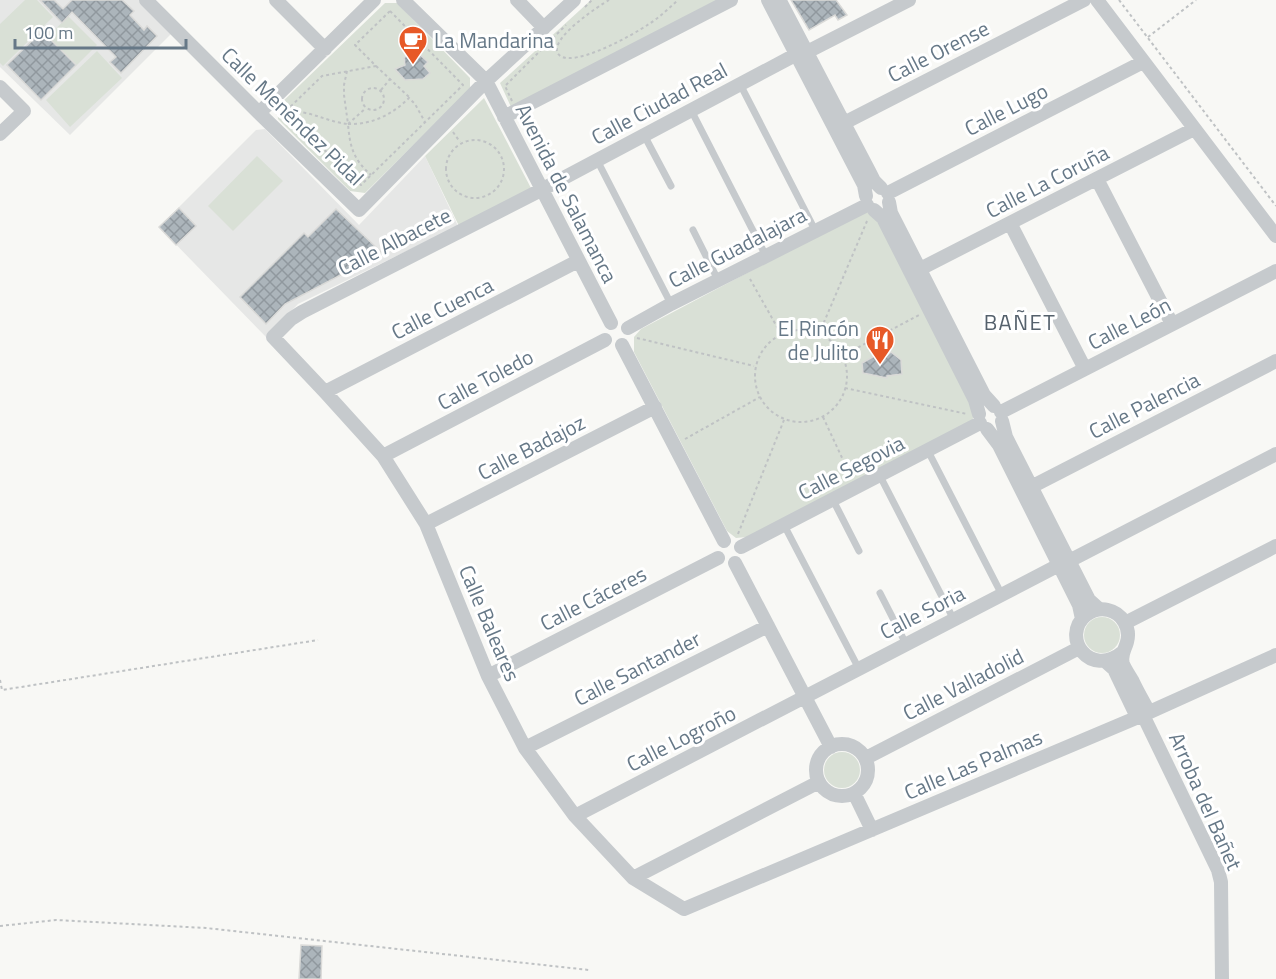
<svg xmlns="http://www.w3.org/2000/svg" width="1276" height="979" viewBox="0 0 1276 979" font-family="'Titillium Web',sans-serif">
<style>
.built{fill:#e6e7e6}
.green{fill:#d9e0d6}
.building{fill:url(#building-cross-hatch);stroke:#dadad8;stroke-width:1.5}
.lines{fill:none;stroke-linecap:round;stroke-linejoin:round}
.path{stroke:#bfc2c4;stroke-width:2;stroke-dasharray:3 3;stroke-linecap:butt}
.service{stroke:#c6cacd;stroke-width:7}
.minor{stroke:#c6cacd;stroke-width:14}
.labels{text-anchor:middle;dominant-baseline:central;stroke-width:6;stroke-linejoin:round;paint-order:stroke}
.poi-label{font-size:21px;fill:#667887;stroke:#fff;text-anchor:start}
.street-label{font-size:21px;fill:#667887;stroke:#fff}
.neighbourhood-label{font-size:22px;letter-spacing:1.5px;fill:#55616c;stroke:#fff}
</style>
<defs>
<pattern id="building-cross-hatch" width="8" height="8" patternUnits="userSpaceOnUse" patternTransform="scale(1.5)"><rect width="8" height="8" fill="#acb5bb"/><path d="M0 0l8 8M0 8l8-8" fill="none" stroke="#90989e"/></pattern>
</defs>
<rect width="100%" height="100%" fill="#f8f8f5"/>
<path class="built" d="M0 0H145L175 30 70 135 0 67Z
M265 129 359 225 425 156 458 226 298 304 266 337 159 227 256 130Z"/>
<path class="green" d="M25 0H37L53 17 3 66 0 63V24Z
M591 0H721L511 107 500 83Z
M385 3H397L470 78V89L365 193 350 191 278 119 277 107Z
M68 16 97 45 77 65 48 37Z
M97 51 122 78 70 127 46 100Z
M484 98 532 190 459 226 425 156Z
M257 156 283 181 233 231 208 206Z
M865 212 870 213 877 219 971 403 974 415 972 421 747 537 736 538 727 531 634 352V337L641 329 859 214Z
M1084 635a18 18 0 1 1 36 0a18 18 0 1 1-36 0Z
M824 770a18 18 0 1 1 36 0a18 18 0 1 1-36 0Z"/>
<path class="building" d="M40 0H54L63 9 72 0H122L134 11 130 15 144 30 147 26 157 36 121 73 110 62 116 57 72 12 62 23Z
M791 0H836L847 15 838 20 835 15 809 30Z
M42 31 76 65 41 100 7 65Z
M410 52H417L428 62 424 66 430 73 423 79 405 80 395 69 405 65 404 58Z
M179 208 196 226 176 245 159 227Z
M336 209 381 252 377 256 285 304 266 324 240 297 304 233 308 237Z
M883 351 886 356 891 352 901 360 902 374 887 376V378L863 373 862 363Z
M301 945 322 946 321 979H299Z"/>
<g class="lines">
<path class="path" d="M609 0C597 7 554 36 557 51 558 56 563 58 568 58 589 59 631 36 649 24 660 17 669 8 678 0
M1119 0 1276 206
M585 7 592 0
M390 11 463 85 361 185 285 112 322 76 376 66 355 45Z
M1148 37 1196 0
M376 66 409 97
M347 71 344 85V95L348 124
M362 99a11 11 0 1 1 22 0a11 11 0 1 1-22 0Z
M381 90 390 79
M512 101 505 86 566 25
M281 108 285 112C309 109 326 122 348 124 350 147 353 159 371 175
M348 124C372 125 393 114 409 98L415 104 425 122
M348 124 366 108
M453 132 460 142
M446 169a29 29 0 1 1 58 0a29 29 0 1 1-58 0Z
M750 279 781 334
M755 376a46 46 0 1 1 92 0a46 46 0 1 1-92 0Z
M819 334 867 221
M637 338 754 366
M842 356 919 315
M845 388 967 414
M823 417 851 477
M685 439 760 397
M738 534 784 420
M0 680 2 690 318 640
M0 926 56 920 206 928 589 970"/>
<path class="service" d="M740 84 815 230
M691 110 766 256
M644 135 671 186
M597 160 671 304
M693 230 718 280
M928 451 1002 595
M880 476 954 620
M833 500 859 551
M784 525 859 669
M880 593 906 644"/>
<path class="minor" d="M146 0 259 113 359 210 486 81 574 0
M276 0 325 49
M403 0 486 81 611 323
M517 0 544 28
M768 0 864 185 866 196
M1097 0 1276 236
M781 3 869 171 874 181 881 188
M807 52 909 0
M797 54 541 190 302 312 291 319 273 337 325 392 383 456 426 524 488 676 525 748 575 816 633 878 684 909 1143 715 1276 655
M0 87 24 111 0 134
M259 113 374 0
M504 117 731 0
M844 123 1084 0
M1097 179 1172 324
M888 193 1143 62
M889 202 891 213 984 395 994 406
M874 210 883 218 975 400 979 414
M1010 223 1085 369
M920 269 1194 129
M628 328 671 304 867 205
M622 345 724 541
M325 392 578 261
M1001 412 1276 271
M1002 421 1006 437 1089 600 1099 609
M987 429 999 445 1079 605 1082 619
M383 456 605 340
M1031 487 1276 361
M426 524 655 407
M741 547 980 423
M1069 561 1276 454
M735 563 831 747
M1125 623 1276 546
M1123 652C1090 679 1060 637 1086 615 1093 610 1100 608 1108 610 1122 613 1131 628 1127 642 1125 650 1120 655 1123 664 1125 669 1129 675 1132 680 1137 691 1143 701 1149 712
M1105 661 1114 669 1137 717
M488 676 718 558
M1143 715 1218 870 1221 882 1222 979
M816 770a26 26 0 1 1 52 0a26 26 0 1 1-52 0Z
M525 748 768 626
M866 758 1079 648
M854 793 872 830
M575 816 1059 565
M633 878 819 782"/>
</g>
<defs>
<g id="cafe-pin" transform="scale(1.5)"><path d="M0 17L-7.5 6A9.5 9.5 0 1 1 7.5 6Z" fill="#e75927" stroke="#fff"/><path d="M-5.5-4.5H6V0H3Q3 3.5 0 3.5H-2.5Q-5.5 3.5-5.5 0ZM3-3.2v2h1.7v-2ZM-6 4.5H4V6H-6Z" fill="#fff"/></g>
<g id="restaurant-pin" transform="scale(1.5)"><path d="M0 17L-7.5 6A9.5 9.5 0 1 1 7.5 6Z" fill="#e75927" stroke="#fff"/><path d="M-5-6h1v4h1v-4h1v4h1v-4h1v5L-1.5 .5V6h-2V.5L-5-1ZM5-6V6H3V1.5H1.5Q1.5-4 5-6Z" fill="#fff"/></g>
</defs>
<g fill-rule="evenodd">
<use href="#cafe-pin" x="413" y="40"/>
<use href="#restaurant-pin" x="880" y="340"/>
</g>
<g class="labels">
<g class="poi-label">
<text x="434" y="40">La Mandarina</text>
<text x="859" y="328" text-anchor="end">El Rincón<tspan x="859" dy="24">de Julito</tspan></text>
</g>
<g class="street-label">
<text transform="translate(938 51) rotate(-27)">Calle Orense</text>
<text transform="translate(659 103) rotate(-28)">Calle Ciudad Real</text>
<text transform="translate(1006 109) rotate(-27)">Calle Lugo</text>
<text transform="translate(293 116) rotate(44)">Calle Menéndez Pidal</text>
<text transform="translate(1047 181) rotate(-27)">Calle La Coruña</text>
<text transform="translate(567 193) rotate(63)">Avenida de Salamanca</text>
<text transform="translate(394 241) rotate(-27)">Calle Albacete</text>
<text transform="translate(737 247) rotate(-27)">Calle Guadalajara</text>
<text transform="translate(442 308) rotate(-27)">Calle Cuenca</text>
<text transform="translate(1129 323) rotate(-27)">Calle León</text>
<text transform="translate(485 379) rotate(-28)">Calle Toledo</text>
<text transform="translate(1144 405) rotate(-27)">Calle Palencia</text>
<text transform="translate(531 447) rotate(-27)">Calle Badajoz</text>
<text transform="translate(851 467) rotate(-27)">Calle Segovia</text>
<text transform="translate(593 598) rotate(-27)">Calle Cáceres</text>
<text transform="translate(922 612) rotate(-27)">Calle Soria</text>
<text transform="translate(490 623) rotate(67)">Calle Baleares</text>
<text transform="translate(637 668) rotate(-27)">Calle Santander</text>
<text transform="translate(963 684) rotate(-27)">Calle Valladolid</text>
<text transform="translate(681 738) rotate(-27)">Calle Logroño</text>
<text transform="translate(973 764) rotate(-23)">Calle Las Palmas</text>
<text transform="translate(1206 801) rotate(66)">Arroba del Bañet</text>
</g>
<g class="neighbourhood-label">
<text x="1020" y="322">BAÑET</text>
</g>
</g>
<path d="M15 39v9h171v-9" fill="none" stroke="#667887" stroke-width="3"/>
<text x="24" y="39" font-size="18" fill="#667887" stroke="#ffffff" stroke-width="4.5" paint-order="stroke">100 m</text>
</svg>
